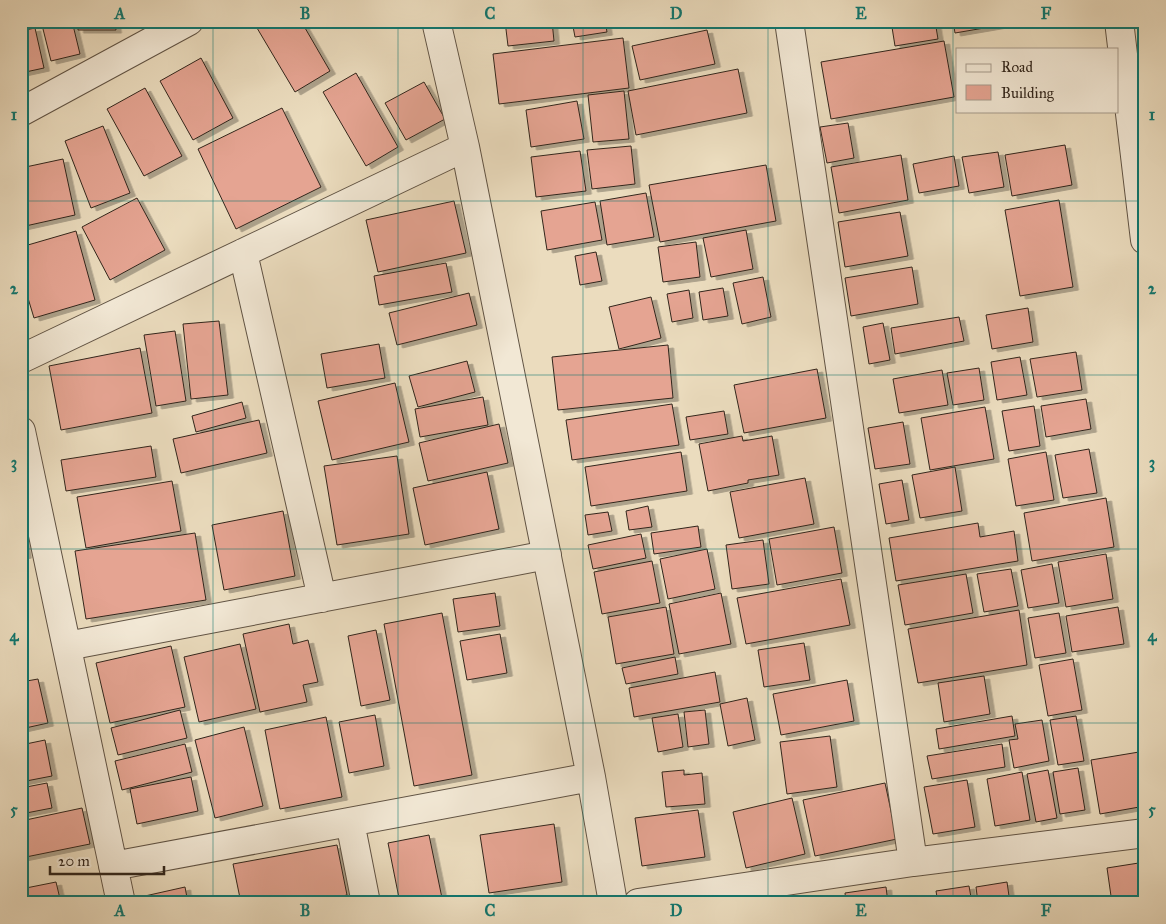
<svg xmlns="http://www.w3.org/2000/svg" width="1166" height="924" viewBox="0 0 1166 924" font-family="'IM FELL Great Primer',serif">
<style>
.building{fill:#e5a492;stroke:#31251b;filter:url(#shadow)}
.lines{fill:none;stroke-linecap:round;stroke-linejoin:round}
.street-casing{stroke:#605344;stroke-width:30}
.street{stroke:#f2e8d5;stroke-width:28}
.grid{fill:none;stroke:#0f766e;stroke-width:1;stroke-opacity:0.55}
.neatline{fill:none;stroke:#0f766e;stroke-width:2}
.grid-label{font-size:16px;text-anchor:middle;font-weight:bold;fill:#0f766e}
</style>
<defs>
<filter id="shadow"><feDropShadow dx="5.5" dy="3" stdDeviation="0" flood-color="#0004"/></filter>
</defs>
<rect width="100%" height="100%" fill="#ebdcbe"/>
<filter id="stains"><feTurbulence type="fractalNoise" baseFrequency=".004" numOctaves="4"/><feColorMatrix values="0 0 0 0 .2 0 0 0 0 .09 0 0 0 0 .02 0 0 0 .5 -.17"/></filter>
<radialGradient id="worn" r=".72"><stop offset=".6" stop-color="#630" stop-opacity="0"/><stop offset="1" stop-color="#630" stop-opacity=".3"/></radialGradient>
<path class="building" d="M57 21H72L80 54 51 61 42 25Z
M78 21H115L116 30H78Z
M268 21H301L330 71 295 92 257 28Z
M505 21H552L554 41 508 46Z
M572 21H605L607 32 575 37Z
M891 21H935L938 39 895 46Z
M953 21H1025L955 33Z
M35 28 44 68 21 73V31Z
M707 30 715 64 640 80 632 46Z
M623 38 629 88 499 104 493 54Z
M944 41 954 97 831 119 821 62Z
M201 58 233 118 193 140 160 81Z
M738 69 747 113 636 135 628 91Z
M356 73 398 147 366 166 323 92Z
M424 82 445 119 406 140 385 103Z
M145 88 182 156 144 176 107 109Z
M624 91 629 139 593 142 588 95Z
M577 101 584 139 531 147 526 110Z
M282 108 321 187 236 229 198 149Z
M848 123 854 158 827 163 820 127Z
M103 126 130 193 91 208 65 141Z
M1065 145 1072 185 1012 196 1005 155Z
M631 146 635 184 592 189 587 150Z
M580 151 586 191 536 197 531 157Z
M998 152 1004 187 969 193 962 157Z
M901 155 908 200 839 213 831 167Z
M954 156 959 186 919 193 913 164Z
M63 159 75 215 21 227V168Z
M766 165 776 221 660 242 649 185Z
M646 193 654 237 607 245 600 201Z
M137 198 165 250 110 280 82 227Z
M1059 200 1073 287 1020 296 1005 210Z
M454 201 466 253 378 272 366 220Z
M595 202 602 240 547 250 541 211Z
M900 212 908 256 845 267 838 222Z
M746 230 753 269 711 277 703 238Z
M76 231 95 300 34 318 21 275V247Z
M696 242 700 277 663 282 658 247Z
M596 252 602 281 580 285 575 256Z
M446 263 452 292 379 305 374 276Z
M912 267 918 304 851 316 845 278Z
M763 277 771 317 742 324 733 283Z
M723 288 728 316 703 320 699 292Z
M689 290 693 318 672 322 667 294Z
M469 293 477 325 397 345 389 313Z
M651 297 661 338 619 349 609 307Z
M1028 308 1033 342 992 349 986 315Z
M959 317 964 341 895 354 891 328Z
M219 321 228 395 191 399 183 324Z
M883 323 890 360 869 364 863 327Z
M175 331 186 401 156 406 144 335Z
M379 344 385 378 327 388 321 354Z
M668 345 673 398 558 410 552 357Z
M140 348 152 413 61 430 49 366Z
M1076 352 1082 390 1037 397 1030 359Z
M1020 357 1027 395 997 400 991 362Z
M467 361 475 392 418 407 409 376Z
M979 368 984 400 953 405 947 373Z
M817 369 826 418 744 433 734 385Z
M942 370 948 405 899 413 893 379Z
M395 383 409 442 332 460 318 401Z
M483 397 488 425 420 437 415 409Z
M1086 399 1091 429 1046 437 1041 406Z
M242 402 246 418 196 432 192 416Z
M672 404 679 445 572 460 566 420Z
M1034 406 1040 446 1009 451 1002 411Z
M985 407 994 459 930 470 921 418Z
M724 411 728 434 690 440 686 417Z
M259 420 267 453 181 473 173 439Z
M903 422 910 464 875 469 868 428Z
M499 424 508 463 428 481 419 443Z
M742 436 743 441 772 436 779 475 748 480V483L708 491 699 444Z
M151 446 156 477 66 491 61 460Z
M1089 449 1097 493 1063 498 1055 455Z
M681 452 687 491 591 506 585 467Z
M1046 452 1054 500 1016 506 1008 459Z
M397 456 409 534 337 545 324 466Z
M955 467 962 511 920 518 912 475Z
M487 472 499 529 425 545 413 488Z
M805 478 814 524 739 538 730 492Z
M902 480 909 520 886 524 879 484Z
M172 481 181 531 86 548 77 497Z
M1106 498 1114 547 1032 561 1024 513Z
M648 506 652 527 629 530 626 511Z
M283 511 295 576 224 590 212 525Z
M608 512 612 531 588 535 585 515Z
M21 523 26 555 21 556Z
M978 523 980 537 1014 531 1018 561 896 581 889 538Z
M698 526 701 547 654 554 651 533Z
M834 527 842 573 777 585 769 539Z
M195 533 206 600 86 619 75 551Z
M641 534 646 558 593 569 588 545Z
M763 540 769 584 732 589 726 545Z
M707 549 715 589 668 599 660 559Z
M1106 554 1113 599 1066 607 1058 562Z
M652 561 660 603 602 614 594 572Z
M1052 564 1059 603 1028 608 1021 570Z
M1011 569 1018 606 984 612 977 574Z
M966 574 973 613 905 625 898 585Z
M841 579 850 625 746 644 737 598Z
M495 593 500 626 458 632 453 599Z
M721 593 731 644 679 654 669 604Z
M666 607 674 654 616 664 608 617Z
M1118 607 1124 644 1072 652 1066 616Z
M1019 610 1027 665 918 683 908 629Z
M442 613 472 775 414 786 384 624Z
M1059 613 1066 653 1035 658 1028 618Z
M289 624 293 644 308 640 318 682 303 685 307 702 260 712 243 634Z
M376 630 390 700 361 706 348 636Z
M500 634 507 673 467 680 460 641Z
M804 643 810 680 764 687 758 650Z
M240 644 256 709 199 722 184 657Z
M171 646 185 707 110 723 96 663Z
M675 657 678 674 626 684 622 668Z
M1073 659 1082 710 1048 716 1039 665Z
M715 672 720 702 634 717 629 688Z
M984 676 990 714 944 722 938 683Z
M38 679 48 723 21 729V682Z
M847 680 854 721 781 735 773 694Z
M747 698 755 740 728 746 720 704Z
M180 710 187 738 118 755 111 728Z
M705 710 709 744 688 747 684 712Z
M678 714 683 747 658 752 652 718Z
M375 715 384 766 349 773 339 722Z
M1012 716 1015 736 939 749 936 729Z
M1076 716 1084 761 1058 765 1050 720Z
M326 717 342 797 280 809 265 730Z
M1042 720 1049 761 1014 768 1009 740 1018 739 1015 724Z
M244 727 263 806 215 818 195 740Z
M830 736 837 787 787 794 780 742Z
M45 740 52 776 21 782V745Z
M185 744 192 772 122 790 115 761Z
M1002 744 1005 767 932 779 927 756Z
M1145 751V806L1100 814 1091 760Z
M1078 768 1085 810 1060 814 1053 772Z
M684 770V775L702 773 705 804 666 807 662 772Z
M1048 770 1057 818 1036 822 1027 774Z
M1022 772 1030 820 995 826 987 779Z
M191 777 198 811 137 824 130 789Z
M967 780 975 827 933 834 924 787Z
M47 783 52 808 21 814V788Z
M885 783 897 839 815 856 803 800Z
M792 798 805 854 746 868 733 812Z
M82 808 90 844 21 858V821Z
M698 810 705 857 642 866 635 818Z
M554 824 562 882 489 893 480 835Z
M429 835 442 898 417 903H400L388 843Z
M337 845 347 895 307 903H241L233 864Z
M1145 862V900L1126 903H1112L1107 868Z
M56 882 61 903H21V889Z
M1007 882 1010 903H978L976 887Z
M969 886 972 903H938L936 891Z
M185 887 188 903H137L136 898Z
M886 887 888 903H846L845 893Z
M548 896 549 903H511Z"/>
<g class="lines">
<g class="street-casing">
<path id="street" d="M436 21 465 147 591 777 613 903
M789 21 913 862
M1119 21 1145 240
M21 112 189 21
M243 253 322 598
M21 359 465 147
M21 431 121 903
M67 646 547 555
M350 822 366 903
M113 866 591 777
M638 903 913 862 1145 833"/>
</g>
<use href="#street" class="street"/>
</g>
<path class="grid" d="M213 21V903M398 21V903M583 21V903M768 21V903M953 21V903M21 201H1145M21 375H1145M21 549H1145M21 723H1145"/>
<rect width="1166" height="924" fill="none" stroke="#ebdcbe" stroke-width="55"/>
<rect x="956" y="48" width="162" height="65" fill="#f2e8d5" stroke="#a59a8b"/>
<rect x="966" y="64" width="25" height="8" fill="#f2e8d5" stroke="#a59a8b"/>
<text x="1001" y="72" font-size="15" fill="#31251b">Road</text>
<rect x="966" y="85" width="25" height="15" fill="#e5a492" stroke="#a59a8b"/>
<text x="1001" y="98" font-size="15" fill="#31251b">Building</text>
<path d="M50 866v8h114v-8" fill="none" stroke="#31251b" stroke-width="2.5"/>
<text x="58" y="866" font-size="15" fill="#31251b" stroke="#f2e8d5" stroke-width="4" paint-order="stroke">20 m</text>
<rect x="28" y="28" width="1110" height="868" class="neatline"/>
<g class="grid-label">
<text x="120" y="19">A</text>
<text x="305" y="19">B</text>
<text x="490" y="19">C</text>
<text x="676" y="19">D</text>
<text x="861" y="19">E</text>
<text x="1046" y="19">F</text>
<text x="14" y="120">1</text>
<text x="1152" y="120">1</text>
<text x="14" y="294">2</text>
<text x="1152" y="294">2</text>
<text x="14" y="468">3</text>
<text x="1152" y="468">3</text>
<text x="14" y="641">4</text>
<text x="1152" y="641">4</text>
<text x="14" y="815">5</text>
<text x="1152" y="815">5</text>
<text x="120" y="916">A</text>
<text x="305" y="916">B</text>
<text x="490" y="916">C</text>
<text x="676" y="916">D</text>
<text x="861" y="916">E</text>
<text x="1046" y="916">F</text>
</g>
<rect width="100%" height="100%" filter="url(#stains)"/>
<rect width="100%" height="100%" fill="url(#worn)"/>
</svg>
